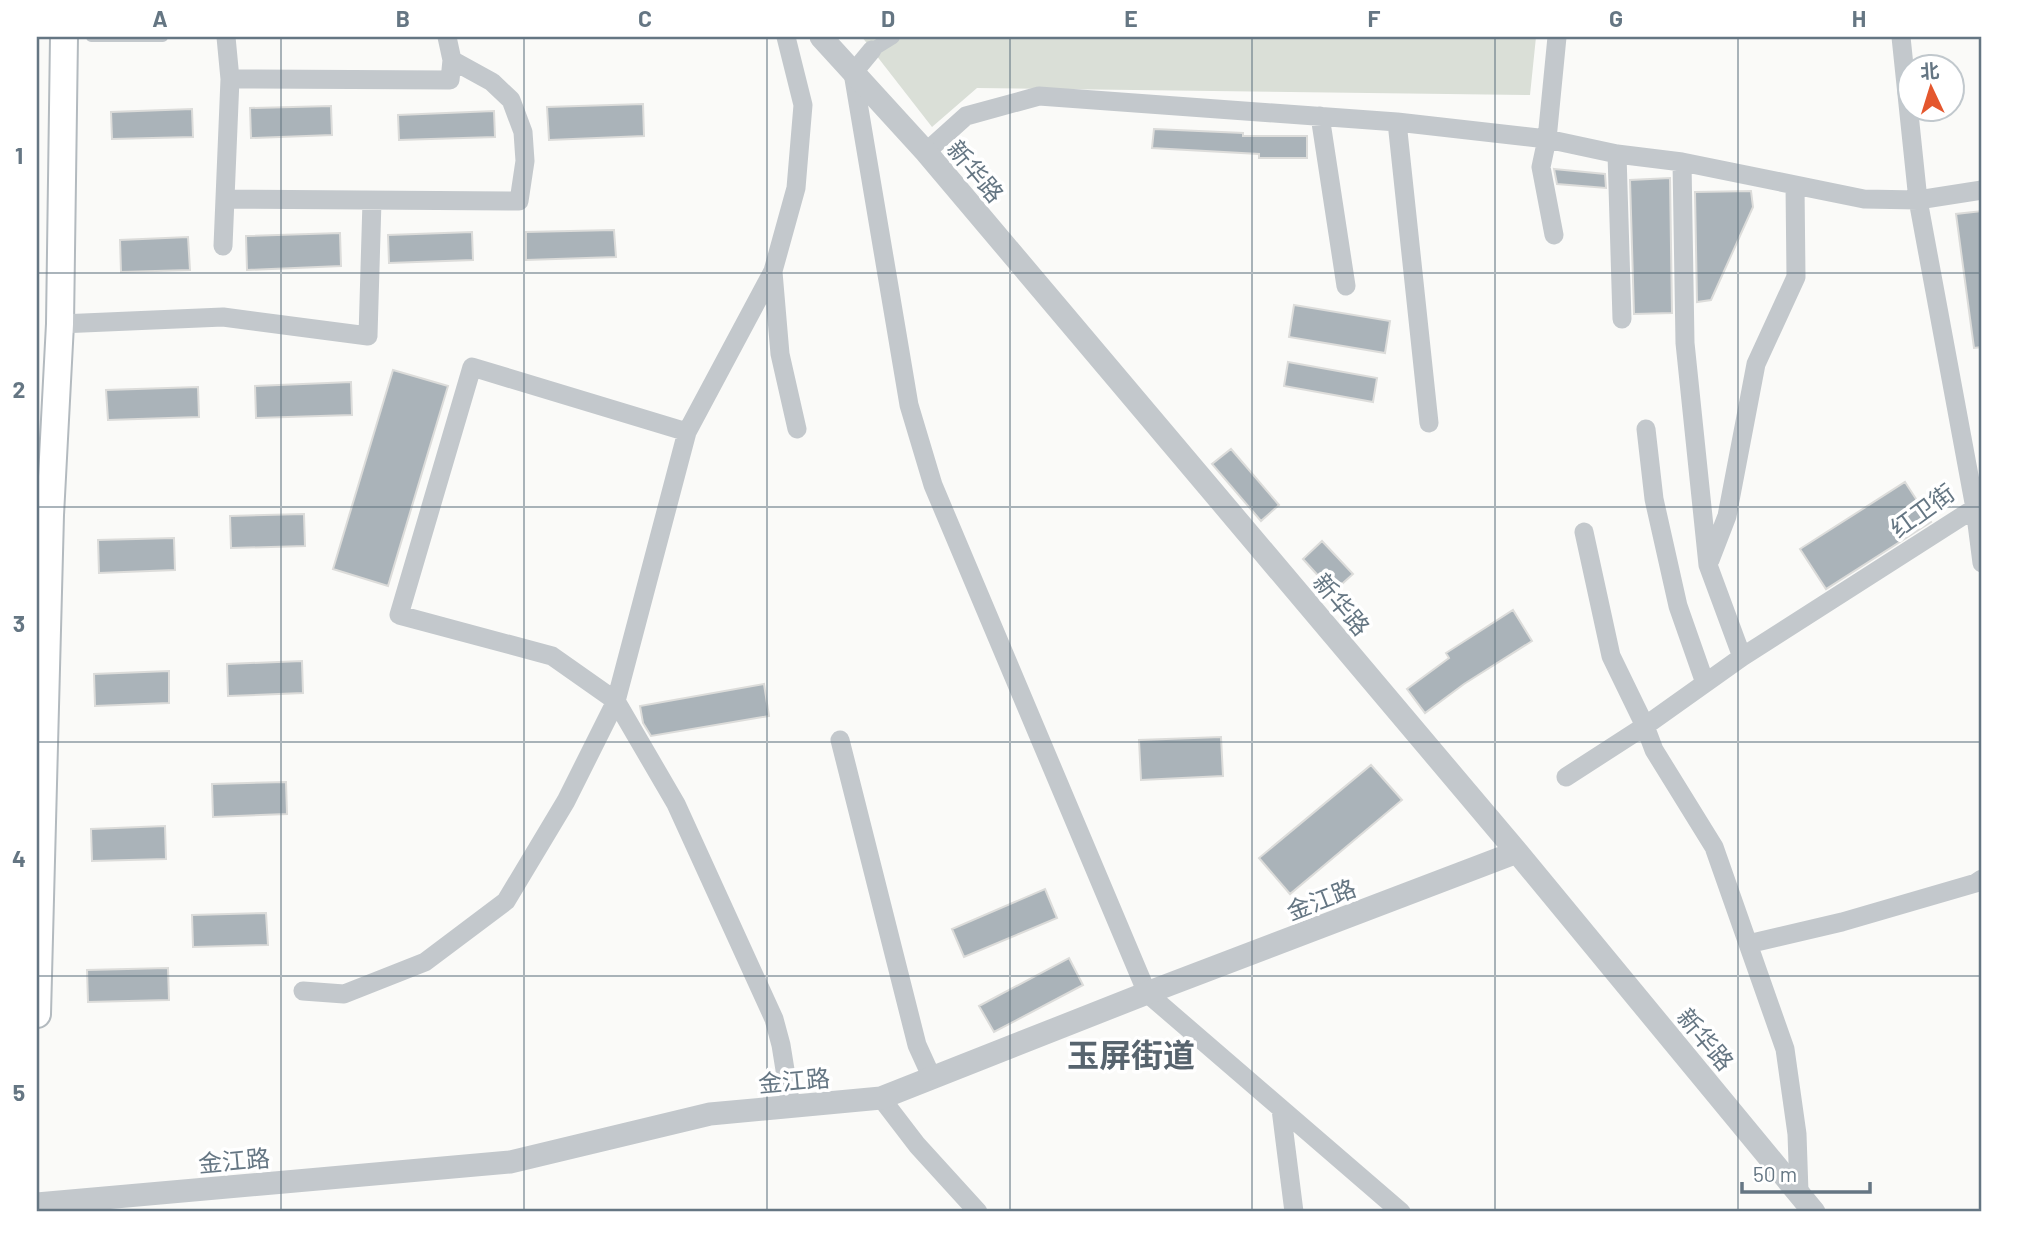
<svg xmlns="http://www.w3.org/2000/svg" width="2019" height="1249" viewBox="0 0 2019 1249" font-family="Barlow,'Noto Sans SC',sans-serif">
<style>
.green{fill:#dadfd7}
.building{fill:#aab3b9;stroke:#dcdcda;stroke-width:2}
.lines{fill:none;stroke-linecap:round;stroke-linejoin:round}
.secondary-casing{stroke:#b3babf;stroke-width:30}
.service{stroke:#c3c8cc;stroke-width:10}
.pedestrian{stroke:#c3c8cc;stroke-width:14}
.minor{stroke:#c3c8cc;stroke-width:19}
.tertiary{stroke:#c3c8cc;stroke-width:23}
.secondary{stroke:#fff;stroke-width:26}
.grid{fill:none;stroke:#657683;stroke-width:2;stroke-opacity:0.55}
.labels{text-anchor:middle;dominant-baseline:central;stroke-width:7;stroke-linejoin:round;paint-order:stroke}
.street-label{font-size:24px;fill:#657683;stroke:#fff}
.district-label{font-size:32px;font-weight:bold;fill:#57646e;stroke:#fff}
.neatline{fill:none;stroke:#657683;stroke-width:2.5}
.grid-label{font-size:23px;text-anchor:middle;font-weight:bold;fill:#657683}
</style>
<rect width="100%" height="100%" fill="#fafaf8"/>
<path class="green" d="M862 37H1536L1530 95 977 88 932 127Z"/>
<path class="building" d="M643 104 644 136 549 140 547 107Z
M331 106 332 135 251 138 250 108Z
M192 109 193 137 112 139 111 112Z
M494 111 495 137 399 140 398 115Z
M1154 129 1243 133V136H1307V158H1259V154L1152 148Z
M1554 169 1605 174 1606 188 1557 184Z
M1670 178 1672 313 1634 314 1630 180Z
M1751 191 1753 207 1711 300 1697 302 1695 192Z
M1982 211V347L1974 348 1956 214Z
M614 230 616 257 526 260V232Z
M472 232 473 260 389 263 388 235Z
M340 233 341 266 247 270 246 236Z
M188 237 190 270 121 272 120 240Z
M1294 305 1390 321 1385 353 1289 337Z
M1288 362 1377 378 1373 402 1284 386Z
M393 370 448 386 388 586 333 569Z
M351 382 352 415 256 418 255 386Z
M198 387 199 417 108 420 106 390Z
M1231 449 1279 505 1261 521 1212 464Z
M1905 482 1931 522 1826 589 1800 549Z
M304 514 305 546 231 548 230 516Z
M174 538 175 570 99 573 98 540Z
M1322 541 1353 574 1333 592 1303 559Z
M1513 610 1532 641 1464 684 1425 713 1407 689 1449 658 1446 653Z
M302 661 303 693 228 696 227 664Z
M169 671V703L95 706 94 674Z
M764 684 769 716 651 736 643 723 640 706Z
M1221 737 1223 776 1141 780 1139 740Z
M1371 765 1402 800 1290 894 1259 858Z
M286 782 287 814 213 817 212 784Z
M165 826 166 859 92 861 91 829Z
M1045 889 1057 918 964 957 952 929Z
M266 913 268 945 193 947 192 915Z
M1069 958 1083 985 994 1032 979 1006Z
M168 968 169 1000 88 1002 87 970Z"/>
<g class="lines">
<g class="secondary-casing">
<path id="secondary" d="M37 1014 50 515 60 324 64 37"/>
</g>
<path class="service" d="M91 37H163"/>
<path class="pedestrian" d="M872 50 893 37"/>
<path class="minor" d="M872 50 853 73 909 405 933 485 1147 993 1401 1212
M230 79 450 80 452 60 447 37
M1320 116 1346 286
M1397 122 1429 423
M926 152 966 116 1039 96 1397 122 1547 139 1617 154 1682 162 1864 199 1918 200 1982 190
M1617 154 1622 319
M1682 162 1685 343 1708 565 1742 657
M225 199 519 201 525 161 523 132 511 100 492 82 452 60
M1554 235 1541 167 1547 139 1557 37
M223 246 230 79 226 37
M773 272 780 354 797 429
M60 324 223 317 368 336 372 201
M1646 429 1654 499 1678 606 1705 683
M687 432 472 367 399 615 552 656 616 701 676 804 774 1019 781 1045 791 1107
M1975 508 1982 563
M1584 532 1611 656 1645 726 1654 750 1714 847 1785 1049 1797 1134 1799 1192
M1710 560 1727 516 1756 364 1796 277 1795 185
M840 740 917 1045 932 1078
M1566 777 1645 726 1742 657 1975 508 1918 200 1901 37
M1748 944 1842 922 1976 883 1982 879
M303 991 344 994 425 962 506 901 566 801 616 701 687 432 773 271 796 188 803 105 786 37
M881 1098 917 1145 978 1212
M1281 1109 1294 1212"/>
<path class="tertiary" d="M821 37 926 152 1517 852 1814 1212
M37 1204 510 1162 710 1114 881 1098 1147 993 1517 852"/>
<use href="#secondary" class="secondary"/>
</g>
<path class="grid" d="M281 37V1212M524 37V1212M767 37V1212M1010 37V1212M1252 37V1212M1495 37V1212M1738 37V1212M37 273H1982M37 507H1982M37 742H1982M37 976H1982"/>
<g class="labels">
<g class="street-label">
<text transform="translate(976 171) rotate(50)">新华路</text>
<text transform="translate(1922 510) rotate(-36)">红卫街</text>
<text transform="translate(1342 604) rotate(50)">新华路</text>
<text transform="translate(1321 899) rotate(-21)">金江路</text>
<text transform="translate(1706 1039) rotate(50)">新华路</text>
<text transform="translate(794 1080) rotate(-5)">金江路</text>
<text transform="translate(234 1160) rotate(-5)">金江路</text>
</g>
<g class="district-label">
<text x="1131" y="1054">玉屏街道</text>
</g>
</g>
<rect width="2019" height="1249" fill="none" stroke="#ffffff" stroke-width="77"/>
<g transform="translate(1931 88) rotate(356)"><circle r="33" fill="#ffffff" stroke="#c1c8cd" stroke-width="2"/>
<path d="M0-5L12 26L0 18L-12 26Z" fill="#e4572e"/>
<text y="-10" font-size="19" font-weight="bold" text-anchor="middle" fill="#657683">北</text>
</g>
<path d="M1742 1182v10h128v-10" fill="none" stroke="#657683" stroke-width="3.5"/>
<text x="1753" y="1182" font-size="21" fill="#657683" stroke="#ffffff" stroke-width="5" paint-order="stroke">50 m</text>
<rect x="38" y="38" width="1942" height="1172" class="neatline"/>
<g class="grid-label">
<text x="160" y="27">A</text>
<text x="403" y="27">B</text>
<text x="645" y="27">C</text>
<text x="888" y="27">D</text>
<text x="1131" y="27">E</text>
<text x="1374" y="27">F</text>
<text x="1616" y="27">G</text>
<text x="1859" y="27">H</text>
<text x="19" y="164">1</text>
<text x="19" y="398">2</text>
<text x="19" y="632">3</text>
<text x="19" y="867">4</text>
<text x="19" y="1101">5</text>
</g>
</svg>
